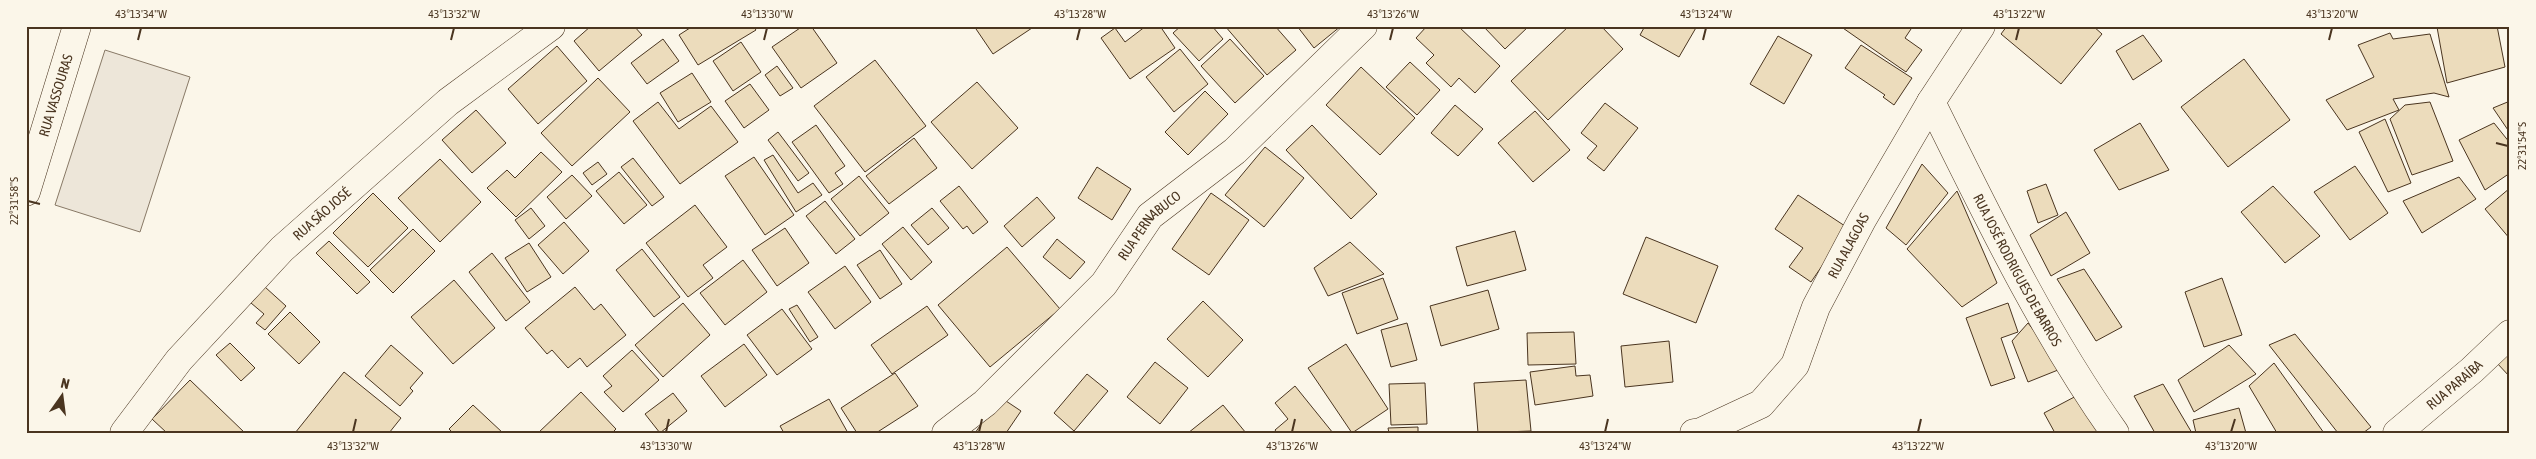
<svg xmlns="http://www.w3.org/2000/svg" width="2536" height="459" viewBox="0 0 2536 459" font-family="'Asap Condensed',sans-serif">
<style>
.green{fill:#ede6d9;stroke:#887966}
.building{fill:#ecdcbc;stroke:#4a3520}
.lines{fill:none;stroke-linecap:round;stroke-linejoin:round}
.minor-casing{stroke:#4a3520;stroke-width:29}
.minor{stroke:#fbf6e9;stroke-width:28}
.ticks{fill:none;stroke:#4a3520;stroke-width:2}
.labels{text-anchor:middle;dominant-baseline:central;stroke-width:4;stroke-linejoin:round;paint-order:stroke}
.street-label{font-size:14px;fill:#4a3520;stroke:#fbf6e9}
.neatline{fill:none;stroke:#4a3520;stroke-width:2}
.ticks-label{font-size:12px;text-anchor:middle;fill:#4a3520}
</style>
<rect width="100%" height="100%" fill="#fbf6e9"/>
<path class="green" d="M105 50 190 77 140 232 55 205Z"/>
<path class="building" d="M591 26H634L642 35 599 71 574 41Z
M693 26H753L756 30 698 65 679 35Z
M803 26H811L837 63 801 88 772 47Z
M974 26H1035L993 54Z
M1146 26H1160L1175 48 1130 79 1101 38 1115 28 1125 42Z
M1181 26H1212L1223 39 1199 61 1173 33Z
M1225 26H1275L1296 50 1267 75Z
M1297 26H1341L1314 48Z
M1427 26H1458L1500 66 1475 93 1459 78 1451 87 1426 63 1434 55 1416 38Z
M1483 26H1529L1505 49Z
M1569 26H1601L1623 49 1548 120 1511 81Z
M1645 26H1697L1679 57 1640 35Z
M1840 26H1913L1905 38 1922 50 1906 72Z
M2007 26H2093L2102 34 2061 84 2001 34Z
M2497 26 2505 67 2447 83 2437 27Z
M2390 33 2393 39 2430 34 2449 97 2434 93 2393 99 2399 110 2347 130 2326 100 2374 77 2358 45Z
M2143 35 2162 61 2133 80 2116 51Z
M1778 36 1812 55 1784 104 1750 84Z
M663 39 679 61 647 84 631 63Z
M1230 39 1264 76 1235 103 1201 66Z
M741 42 761 72 733 91 713 61Z
M1861 45 1912 78 1894 105 1883 97 1885 95 1845 68Z
M557 46 587 81 538 124 508 89Z
M1180 49 1208 84 1174 112 1146 77Z
M2244 59 2290 120 2228 167 2181 107Z
M875 60 926 126 865 172 814 106Z
M1410 62 1440 90 1417 115 1386 87Z
M777 66 793 88 780 96 765 75Z
M1361 67 1415 118 1380 155 1326 105Z
M692 73 711 102 678 122 660 93Z
M598 78 630 112 572 166 541 133Z
M977 82 1018 128 972 169 931 122Z
M750 84 769 110 744 128 725 101Z
M1205 91 1228 114 1188 155 1165 132Z
M2510 101V133L2493 108Z
M658 102 679 129 711 106 738 142 680 184 633 121Z
M2430 102 2453 161 2412 175 2390 119 2405 105Z
M1605 103 1638 128 1604 171 1587 158 1597 146 1581 133Z
M1455 105 1483 129 1458 156 1431 133Z
M476 110 506 143 472 173 442 140Z
M1535 111 1570 150 1533 182 1498 143Z
M2385 119 2411 183 2388 192 2359 132Z
M2140 123 2169 170 2119 190 2094 150Z
M2494 123 2510 143V173L2485 190 2459 140Z
M816 125 845 166 835 173 843 184 829 193 792 142Z
M1312 125 1377 194 1351 219 1286 150Z
M778 132 809 173 798 181 768 140Z
M914 138 937 168 889 204 866 176Z
M1265 147 1304 178 1264 227 1225 195Z
M541 152 562 172 516 217 487 188 507 170 515 178Z
M773 155 798 193 813 183 822 195 796 212 764 160Z
M754 157 794 215 765 235 725 176Z
M633 158 664 197 652 206 621 167Z
M440 159 481 202 440 242 398 198Z
M598 162 607 174 592 185 583 173Z
M1922 164 1948 193 1906 245 1886 228Z
M2355 166 2388 213 2350 240 2314 192Z
M1097 167 1131 189 1112 220 1078 198Z
M619 172 647 205 624 224 596 191Z
M572 175 592 196 566 219 547 197Z
M859 176 889 213 860 236 831 199Z
M2459 177 2476 199 2422 233 2403 201Z
M2046 184 2058 215 2038 223 2027 191Z
M959 186 988 222 973 234 967 226 963 229 940 201Z
M2273 186 2320 236 2285 263 2241 212Z
M2510 188V239L2485 209Z
M1957 191 1997 283 1962 307 1907 249Z
M373 193 408 228 368 267 333 233Z
M1211 193 1249 220 1209 275 1172 249Z
M1798 195 1848 228 1811 282 1789 267 1803 248 1775 229Z
M1037 197 1055 218 1022 247 1004 226Z
M825 201 855 239 836 254 806 216Z
M695 205 727 247 703 265 713 278 688 297 646 243Z
M531 208 545 226 529 239 515 220Z
M932 208 949 228 928 245 911 225Z
M2066 212 2090 253 2051 276 2030 235Z
M564 222 589 251 563 274 538 245Z
M903 227 932 262 911 280 882 244Z
M785 228 809 263 777 286 752 250Z
M413 229 435 251 393 293 370 270Z
M1515 231 1526 270 1467 286 1456 247Z
M1646 237 1718 266 1696 323 1623 294Z
M1057 239 1085 262 1070 279 1043 257Z
M329 241 370 282 357 294 316 253Z
M1350 242 1384 274 1328 296 1314 268Z
M529 243 551 277 527 292 505 258Z
M1007 247 1060 309 990 367 938 305Z
M642 249 680 297 654 317 616 270Z
M880 250 902 284 880 299 857 265Z
M492 253 530 302 506 321 469 272Z
M743 260 767 292 725 325 700 293Z
M845 266 871 302 835 329 808 292Z
M2084 269 2122 327 2096 341 2057 279Z
M1383 278 1398 319 1357 334 1342 293Z
M2222 278 2242 335 2204 347 2185 292Z
M454 280 495 328 453 364 411 317Z
M265 287 286 306 265 330 256 323 264 314 251 303Z
M575 287 594 310 601 304 626 335 587 367 580 358 568 368 552 350 547 354 525 328Z
M1488 290 1499 329 1441 346 1430 306Z
M1203 301 1243 340 1208 377 1167 339Z
M683 303 710 335 663 377 635 345Z
M2008 303 2018 332 2001 338 2015 378 1991 386 1966 318Z
M797 305 818 337 810 342 789 309Z
M927 306 948 335 892 374 871 345Z
M782 309 812 349 777 375 747 335Z
M290 312 320 342 299 364 268 334Z
M1407 323 1417 360 1391 367 1381 330Z
M2028 323 2063 368 2028 382 2012 341Z
M1574 332 1576 364 1528 365 1527 333Z
M2295 334 2371 427 2363 433H2338L2269 345Z
M1669 341 1673 382 1625 387 1621 346Z
M230 343 255 368 241 381 216 355Z
M744 344 767 375 725 407 701 376Z
M1346 344 1388 409 1352 433 1308 368Z
M391 345 423 373 410 388 413 391 400 406 365 376Z
M2229 345 2256 374 2194 412 2178 380Z
M632 350 659 380 623 412 604 392 612 386 603 376Z
M2510 352V377L2496 362Z
M1155 362 1188 388 1160 424 1127 397Z
M2274 363 2324 433H2277L2249 386Z
M1575 366 1576 376 1590 375 1593 396 1535 405 1530 372Z
M344 372 401 418 389 433H295Z
M895 373 918 406 876 433H857L841 408Z
M1087 374 1108 391 1074 431 1054 413Z
M190 380 245 433H167L152 419Z
M1526 380 1531 431 1478 433 1474 383Z
M1425 383 1427 424 1391 425 1389 384Z
M2163 384 2192 433H2155L2134 396Z
M1295 386 1333 433H1277L1275 430 1288 419 1275 403Z
M581 392 616 429 612 433H538Z
M673 393 687 411 660 433 645 414Z
M2080 394 2109 433H2055L2044 413Z
M1000 397 1021 411 1006 433H975Z
M829 399 848 433H784L780 426Z
M473 405 503 433H453L449 429Z
M1223 405 1246 433H1188Z
M2239 408 2246 433H2196L2193 420Z
M1418 427V433H1389L1388 428Z"/>
<g class="lines">
<g class="minor-casing">
<g id="minor">
<path id="s1" d="M1931 102C1987 215 2042 330 2115 433"/>
<path id="s2" d="M26 192 77 26"/>
<path id="s3" d="M124 433 179 360 282 249 448 102 551 26"/>
<path id="s4" d="M946 433 985 403 1104 284 1150 216 1235 151 1363 26"/>
<path id="s5" d="M1694 433 1701 432 1761 404 1795 365 1816 307 1862 220 1931 102 1981 26"/>
<path id="s6" d="M2397 433 2472 370 2510 334"/>
</g>
</g>
<use href="#minor" class="minor"/>
</g>
<path class="ticks" d="M138 40 141 28M451 40 454 28M764 40 767 28M1077 40 1080 28M1390 40 1393 28M1703 40 1706 28M2016 40 2019 28M2329 40 2332 28M2496 143 2508 146M28 201 40 204M353 432 356 419M666 432 669 419M979 432 982 419M1292 432 1295 419M1605 432 1608 419M1918 432 1921 419M2231 432 2235 419"/>
<g class="labels">
<g class="street-label">
<text stroke="none"><textPath href="#s2" startOffset="101">RUA VASSOURAS</textPath></text>
<text stroke="none"><textPath href="#s3" startOffset="296">RUA SÃO JOSÉ</textPath></text>
<text stroke="none"><textPath href="#s4" startOffset="292">RUA PERNABUCO</textPath></text>
<text stroke="none"><textPath href="#s5" startOffset="256">RUA ALAGOAS</textPath></text>
<text stroke="none"><textPath href="#s1" startOffset="189">RUA JOSÉ RODRIGUES DE BARROS</textPath></text>
<text stroke="none"><textPath href="#s6" startOffset="75">RUA PARAÍBA</textPath></text>
</g>
</g>
<rect width="2536" height="459" fill="none" stroke="#fbf6e9" stroke-width="55"/>
<g transform="translate(62 396) rotate(14)" stroke="#fbf6e9" stroke-width="4" paint-order="stroke">
<path d="M0-4L9 19L0 12L-9 19Z" fill="#4a3520"/>
<text y="-8" font-size="14" font-weight="bold" text-anchor="middle" fill="#4a3520">N</text>
</g>
<rect x="28" y="28" width="2480" height="404" class="neatline"/>
<g class="ticks-label">
<text x="141" y="18">43°13'34"W</text>
<text x="454" y="18">43°13'32"W</text>
<text x="767" y="18">43°13'30"W</text>
<text x="1080" y="18">43°13'28"W</text>
<text x="1393" y="18">43°13'26"W</text>
<text x="1706" y="18">43°13'24"W</text>
<text x="2019" y="18">43°13'22"W</text>
<text x="2332" y="18">43°13'20"W</text>
<text transform="translate(2522 146) rotate(-90)" y="4">22°31'54"S</text>
<text transform="translate(14 201) rotate(-90)" y="4">22°31'58"S</text>
<text x="353" y="450">43°13'32"W</text>
<text x="666" y="450">43°13'30"W</text>
<text x="979" y="450">43°13'28"W</text>
<text x="1292" y="450">43°13'26"W</text>
<text x="1605" y="450">43°13'24"W</text>
<text x="1918" y="450">43°13'22"W</text>
<text x="2231" y="450">43°13'20"W</text>
</g>
</svg>
